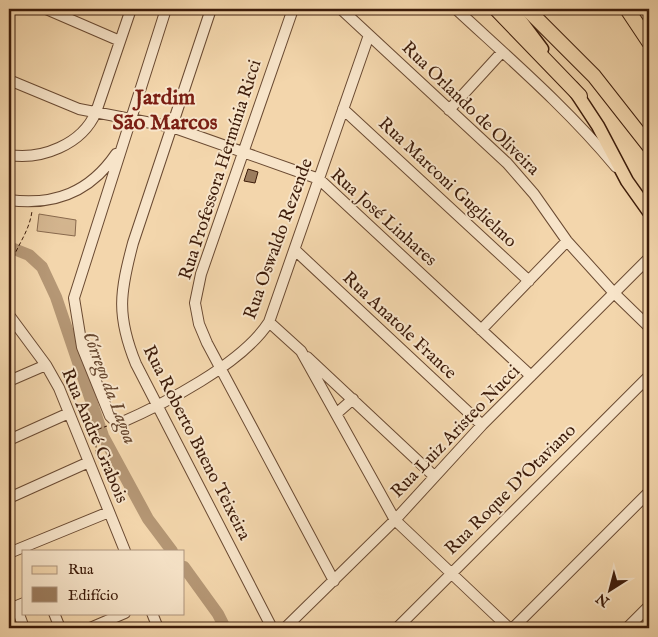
<svg xmlns="http://www.w3.org/2000/svg" width="658" height="637" viewBox="0 0 658 637" font-family="'IM FELL English',serif">
<style>
.green{fill:#d4b690;stroke:#88694d}
.lines{fill:none;stroke-linecap:round;stroke-linejoin:round}
.river{stroke:#b59775;stroke-width:12}
.building{fill:#9c7d5e;stroke:#3d1c0a}
.minor-casing{stroke:#6a4a32;stroke-width:12}
.major-casing{stroke:#3d1c0a;stroke-width:15}
.highway-casing{stroke:#3d1c0a;stroke-width:16}
.path{stroke:#3d1c0a;stroke-width:1;stroke-dasharray:4 2.5;stroke-linecap:butt}
.minor{stroke:#f7e4c9;stroke-width:10}
.major{stroke:#f3d6ac;stroke-width:12}
.highway{stroke:#f3d6ac;stroke-width:14}
.labels{text-anchor:middle;dominant-baseline:central;stroke-width:4;stroke-linejoin:round;paint-order:stroke}
.street-label{font-size:18px;fill:#3d1c0a;stroke:#f7e4c9}
.water-label{font-size:19px;font-style:italic;fill:#67472f;stroke:#f7e4c9}
.district-label{font-size:22px;font-weight:bold;fill:#7a1f14;stroke:#f7e4c9}
</style>
<rect width="100%" height="100%" fill="#f3d6ac"/>
<filter id="stains"><feTurbulence type="fractalNoise" baseFrequency=".004" numOctaves="4"/><feColorMatrix values="0 0 0 0 .2 0 0 0 0 .09 0 0 0 0 .02 0 0 0 .5 -.17"/></filter>
<radialGradient id="worn" r=".72"><stop offset=".6" stop-color="#630" stop-opacity="0"/><stop offset="1" stop-color="#630" stop-opacity=".3"/></radialGradient>
<path class="green" d="M39 214 76 220 75 236 37 231Z"/>
<g class="lines">
<path class="river" d="M9 247 29 255 42 267 56 297 103 436 148 519 172 551
M184 567 218 614 225 628"/>
</g>
<path class="building" d="M248 169 258 172 255 183 244 181Z"/>
<g class="lines">
<g class="minor-casing">
<path id="minor" d="M46 9 120 41
M166 9 74 298 82 347 110 416 118 424C164 404 242 364 269 322L369 35
M211 9 133 243C120 292 116 315 136 364L272 628
M293 9 201 274 195 303 199 324 207 343 334 581
M341 9 507 163 534 194 567 241 614 293 649 327
M456 9C511 60 568 109 616 167
M9 80 79 109 172 127 319 179 531 376
M343 109 529 281
M449 110 502 52
M9 155C41 160 82 145 96 112L131 9
M9 200C55 206 90 192 116 154
M295 250 482 425
M9 315 46 365 59 388 125 551
M269 322 301 351 395 520 509 628
M481 330 567 241
M307 357 434 476
M9 381 46 365
M336 414 353 399
M9 440 69 413
M9 498 89 462
M9 553 109 512
M16 606 24 628
M9 609 24 603
M54 613 60 628
M152 613 158 628
M90 628 125 613
M285 628 395 520 482 425 649 258
M397 628 649 376
M513 628 649 492
M627 628 649 606"/>
</g>
<g class="major-casing">
<path id="major" d="M512 9 542 49
M573 88 598 126 627 181 649 212"/>
</g>
<g class="highway-casing">
<path id="highway" d="M496 9 580 96
M527 9 594 76 649 146
M627 9 649 42"/>
</g>
<path class="path" d="M9 270C15 247 29 234 32 211
M96 454V430L107 426"/>
<use href="#minor" class="minor"/>
<use href="#major" class="major"/>
<use href="#highway" class="highway"/>
</g>
<g class="labels">
<g class="street-label">
<text transform="translate(470 109) rotate(44)">Rua Orlando de Oliveira</text>
<text transform="translate(221 170) rotate(-72)">Rua Professora Hermínia Ricci</text>
<text transform="translate(447 183) rotate(43)">Rua Marconi Guglielmo</text>
<text transform="translate(383 218) rotate(42)">Rua José Linhares</text>
<text transform="translate(279 239) rotate(-70)">Rua Oswaldo Rezende</text>
<text transform="translate(399 326) rotate(43)">Rua Anatole France</text>
<text transform="translate(456 432) rotate(-46)">Rua Luiz Aristeo Nucci</text>
<text transform="translate(94 436) rotate(67)">Rua André Grabois</text>
<text transform="translate(196 443) rotate(63)">Rua Roberto Bueno Teixeira</text>
<text transform="translate(511 490) rotate(-45)">Rua Roque D'Otaviano</text>
</g>
<g class="water-label">
<text transform="translate(109 388) rotate(69)">Córrego da Lagoa</text>
</g>
<g class="district-label">
<text x="165" y="98">Jardim<tspan x="165" dy="25">São Marcos</tspan></text>
</g>
</g>
<rect width="658" height="637" fill="none" stroke="#f3d6ac" stroke-width="30"/>
<rect x="10" y="10" width="638" height="617" fill="none" stroke="#3d1c0a" stroke-width="2.5"/>
<rect x="15" y="15" width="628" height="607" fill="none" stroke="#3d1c0a"/>
<rect x="22" y="550" width="162" height="65" fill="#f7e4c9" stroke="#ad947d"/>
<rect x="32" y="566" width="25" height="8" fill="#f3d6ac" stroke="#ad947d"/>
<text x="68" y="574" font-size="15" fill="#3d1c0a">Rua</text>
<rect x="32" y="587" width="25" height="15" fill="#9c7d5e" stroke="#ad947d"/>
<text x="68" y="600" font-size="15" fill="#3d1c0a">Edifício</text>
<g transform="translate(610 590) rotate(216)" stroke="#f7e4c9" stroke-width="4" paint-order="stroke">
<path d="M0-4L9 19L0 12L-9 19Z" fill="#3d1c0a"/>
<text y="-8" font-size="14" font-weight="bold" text-anchor="middle" fill="#3d1c0a">N</text>
</g>
<rect width="100%" height="100%" filter="url(#stains)"/>
<rect width="100%" height="100%" fill="url(#worn)"/>
</svg>
